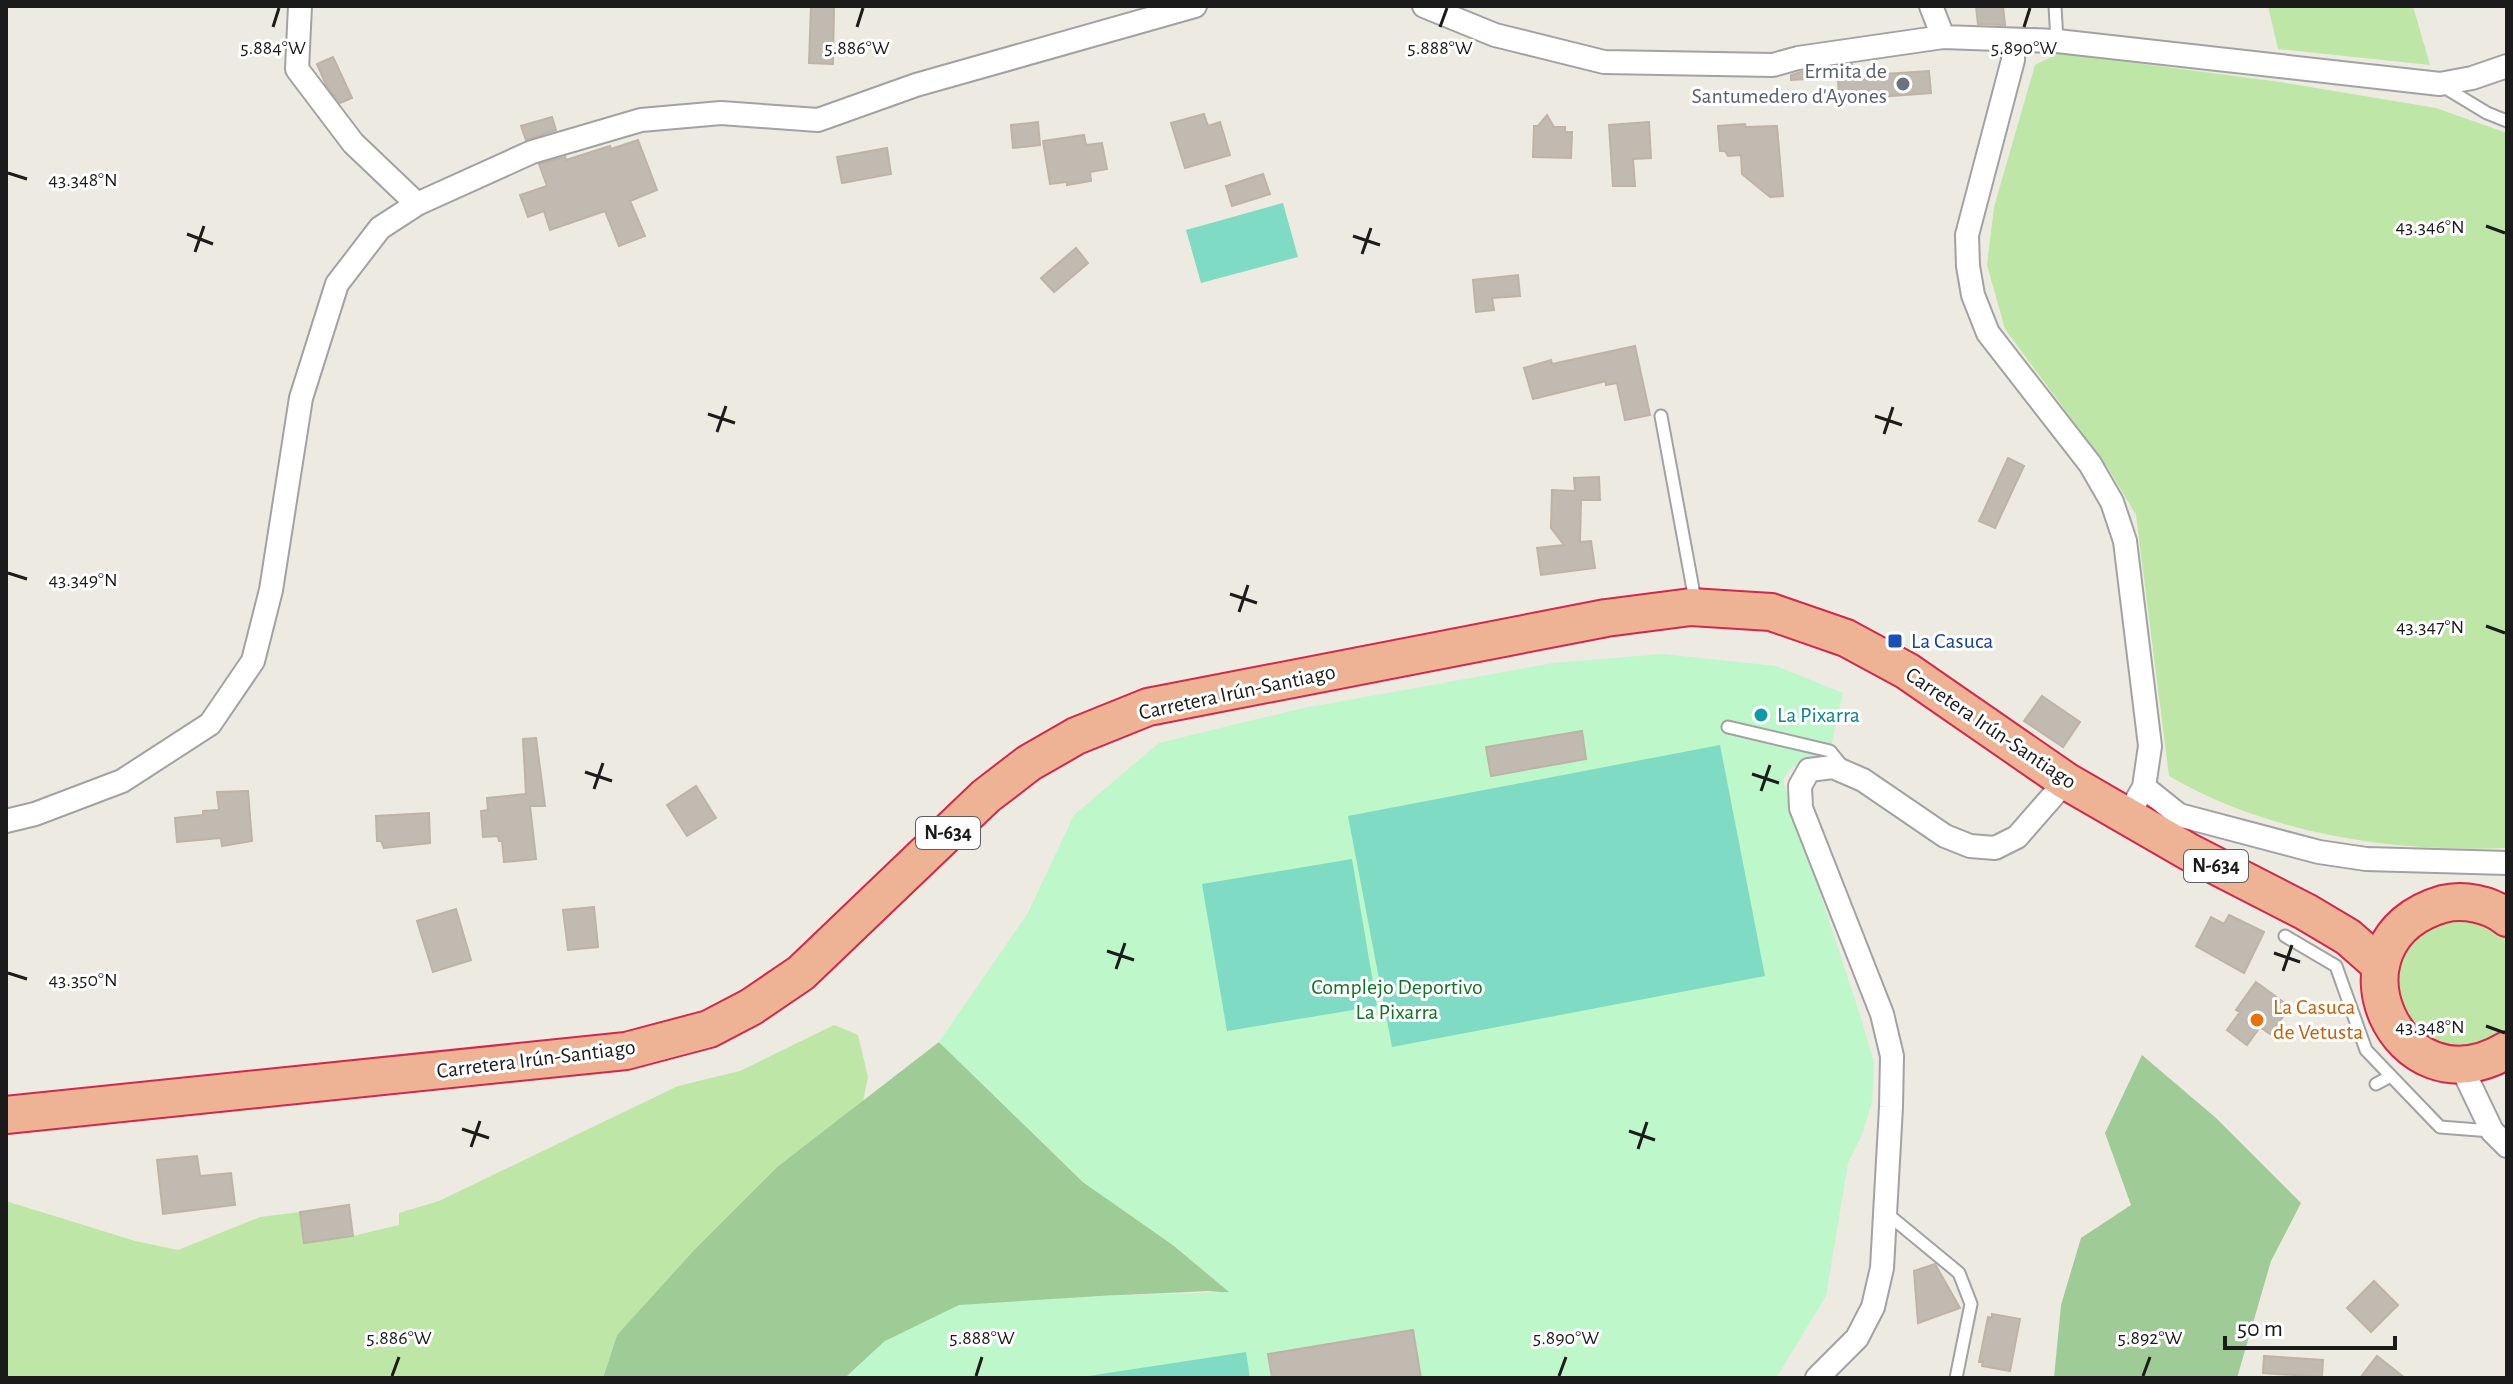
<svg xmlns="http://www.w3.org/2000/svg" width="2513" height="1384" viewBox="0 0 2513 1384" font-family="'Alegreya Sans',sans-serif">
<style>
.grass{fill:#bee6a7}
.forest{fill:#9fcb96}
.park{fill:#bdf7ca}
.pitch{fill:#80dbc4}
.building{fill:#c1bab1;stroke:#beb3a4;stroke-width:2}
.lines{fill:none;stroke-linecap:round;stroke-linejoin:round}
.service-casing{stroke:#a2a2a2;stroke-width:15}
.minor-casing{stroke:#a2a2a2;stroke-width:26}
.trunk-casing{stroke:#d1284c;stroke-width:40}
.service{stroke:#fff;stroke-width:11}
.minor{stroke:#fff;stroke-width:22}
.trunk{stroke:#eeb394;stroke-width:36}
.ticks{fill:none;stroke:#1b1b1b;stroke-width:3}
.worship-dot{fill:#6b7280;stroke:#fff;stroke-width:3}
.transit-dot{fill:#1a4fb4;stroke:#fff;stroke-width:3}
.culture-dot{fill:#0f9aa8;stroke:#fff;stroke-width:3}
.food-dot{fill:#e8710a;stroke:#fff;stroke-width:3}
.labels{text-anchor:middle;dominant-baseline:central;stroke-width:6;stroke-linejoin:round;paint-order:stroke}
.shield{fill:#fff;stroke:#5f5f5f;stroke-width:2}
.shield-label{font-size:20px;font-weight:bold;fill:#1b1b1b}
.worship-label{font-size:22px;fill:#5b616d;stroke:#fff;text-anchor:end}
.transit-label{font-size:22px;fill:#164399;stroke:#fff;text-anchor:start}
.street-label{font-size:22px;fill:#1b1b1b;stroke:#fff}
.culture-label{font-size:22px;fill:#0d838f;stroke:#fff;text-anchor:start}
.park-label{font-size:22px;fill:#0e7524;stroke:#fff}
.food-label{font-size:22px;fill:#c56008;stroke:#fff;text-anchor:start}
.ticks-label{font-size:20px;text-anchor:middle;fill:#1b1b1b;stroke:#fff;stroke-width:6;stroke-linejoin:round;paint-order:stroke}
</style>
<rect width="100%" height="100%" fill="#edeae1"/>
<path class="grass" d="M2268 6H2413L2430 65 2278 49Z
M2059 53 2280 82 2436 108 2507 133V848C2394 853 2268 834 2169 776L2136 515 2108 468 2005 329 1987 265 1994 207 2035 65Z
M2459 917 2484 921 2507 934V1032C2416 1094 2354 961 2435 923 2442 920 2452 919 2459 917Z
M834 1025 858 1035 868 1077 863 1101 777 1167 695 1249 617 1335 603 1378H6V1201L135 1241 178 1250 260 1217 300 1212 304 1243 353 1236 399 1225V1213L439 1201 678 1086 740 1071Z"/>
<path class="forest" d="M939 1042 1083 1182 1173 1245 1231 1293 1209 1291 1100 1296 885 1341 845 1378H603L617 1335 695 1249 777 1167Z
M2142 1055 2216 1118 2301 1203 2271 1261 2237 1378H2054L2061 1305 2081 1238 2131 1205 2105 1133Z"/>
<path class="park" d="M1662 654 1776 666 1843 693 1830 751C1810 766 1795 755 1783 781L1861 1018 1874 1063 1872 1102 1861 1137 1848 1163 1826 1296 1776 1378H845L885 1341 959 1305 1100 1296 1229 1292 1173 1245 1083 1182 939 1042 1028 913 1074 815 1159 743 1299 709 1553 663Z"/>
<path class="pitch" d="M1283 203 1298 257 1201 283 1186 230Z
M1720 745 1765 976 1392 1047 1348 816Z
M1352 859 1377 1006 1227 1031 1202 884Z
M1246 1352 1250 1378H1075Z"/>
<path class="building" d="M811 6H834L833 64 809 63Z
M1976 6H2003L2005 25 1978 24Z
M333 57 352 98 340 103 326 85 317 64Z
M1852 64 1853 76 1929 71 1931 93 1839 100 1838 78 1842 77 1791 80V75L1801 72Z
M1204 114 1208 126 1220 122 1230 155 1185 168 1171 123Z
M1547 115 1554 127H1565V132H1572L1571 158 1533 157 1534 126H1538Z
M552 117 556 130 526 140 521 126Z
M1038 122 1040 145 1013 148 1011 125Z
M1649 122 1651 158 1633 159 1635 186H1613L1609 125Z
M1745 124 1746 127 1777 126 1783 196 1770 197 1742 174 1741 155 1728 156 1725 151H1720L1718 126Z
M1084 135 1086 145 1102 143 1107 169 1090 172 1091 181 1067 185V182L1050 184 1043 141Z
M638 140 657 190 630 201 645 236 619 246 605 211 550 230 544 211 528 217 520 195 547 186 539 164 565 157 566 160 610 146 611 149Z
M887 148 891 174 842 183 837 157Z
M1263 174 1270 194 1232 206 1226 186Z
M1076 248 1088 263 1054 292 1041 278Z
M1518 275 1520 296 1492 298 1494 310 1476 312 1473 280Z
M1635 346 1650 415 1625 420 1617 383 1606 385V381L1533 399 1524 368 1551 360 1552 364Z
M2008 458 2024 466 1995 528 1979 521Z
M1599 477 1600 500H1581L1580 542 1591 541 1595 568 1541 575 1537 548 1564 545 1551 528 1552 490 1575 491 1574 478Z
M2042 696 2080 722 2063 747 2024 721Z
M1582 731 1586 759 1491 776 1486 747Z
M536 738 545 806H530L536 859 504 862 502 841H499L498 836 483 837 481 811 488 810 487 798 526 794 523 739Z
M696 786 716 818 687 836 667 805Z
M248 791 252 841 222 846 221 838 177 842 175 818 203 815V811L219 810 217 792Z
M429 813 430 843 384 848 381 841H377L376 816Z
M594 907 598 947 568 950 563 910Z
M456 909 471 960 433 972 417 921Z
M2229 915 2264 932 2244 973 2196 946 2211 917 2224 924Z
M2256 982 2290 1007 2270 1034 2260 1027 2247 1045 2227 1030 2240 1012 2236 1010Z
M197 1156 200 1176 231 1173 235 1205 163 1214 157 1160Z
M349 1205 353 1236 304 1243 300 1212Z
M1935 1264 1960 1308 1918 1323 1914 1271Z
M2374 1281 2398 1305 2371 1332 2347 1308Z
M1992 1314 2020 1319 2010 1371 1982 1366 1983 1362H1979L1988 1317 1992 1318Z
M1413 1330 1421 1378H1272L1268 1354Z
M2264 1356 2323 1360 2322 1377 2263 1373Z
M2377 1356 2405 1378H2360Z"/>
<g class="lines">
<g class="service-casing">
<path id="service" d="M2055 6 2057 41
M2444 87 2487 113 2507 121
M1661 416 1695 600
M1728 727 1830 751 1843 767
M2285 936 2336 966 2366 1050 2440 1127 2491 1131
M2376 1084 2391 1076
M1885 1212 1959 1273 1971 1304 1956 1378"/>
</g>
<g class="minor-casing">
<path id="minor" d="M300 6 297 69 353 143 417 204
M1424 6 1495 35 1604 62 1773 65 1798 58 1943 37 2057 41 2440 84 2472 78 2507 66
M1931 6 1943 37
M2013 41V60L1967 235 1968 266 1973 295 1988 333 2090 464 2112 502 2125 541 2150 746 2144 787 2127 817
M2144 787 2179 815 2319 852 2366 859 2507 863
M6 821 35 814 122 781 210 724 253 661 271 590 301 398 337 284 380 228 417 204 532 152 641 120 721 113 818 120 916 85 1195 6
M2461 1066 2492 1131 2507 1146
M1817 1378 1857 1338 1873 1307 1882 1268 1891 1107 1892 1056 1882 1014 1801 808 1800 786 1809 770 1833 767 1863 780 1945 836 1970 846 1995 848 2017 837 2066 781"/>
</g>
<g class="trunk-casing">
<path id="trunk" d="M2507 918C2491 904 2463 899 2443 904 2319 940 2397 1116 2507 1050
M6 1115 626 1051 709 1029 751 1007 801 973 986 796 1029 763 1076 736 1148 707 1606 618 1691 607 1771 612 1846 638 1907 671 2066 781 2189 852 2306 912 2348 937 2381 966"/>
</g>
<use href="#service" class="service"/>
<use href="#minor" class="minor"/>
<use href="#trunk" class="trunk"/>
</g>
<path class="ticks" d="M273 27 279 8M857 27 863 8M1440 27 1447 8M2024 27 2030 8M8 173 27 179M2486 226 2505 233M187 234 213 244M1353 236 1380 245M195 252 204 226M1362 254 1371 228M708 414 735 423M1875 416 1902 425M717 432 726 406M1884 434 1893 407M8 573 27 579M1230 594 1257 603M1239 612 1248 585M2486 626 2505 633M585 772 612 781M1752 774 1779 783M594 789 603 763M1761 791 1770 765M1107 951 1134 960M2274 953 2300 962M1116 969 1125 943M2283 971 2292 945M8 973 27 979M2486 1026 2505 1033M462 1129 489 1138M1629 1131 1655 1140M471 1147 480 1121M1638 1149 1647 1122M392 1376 399 1357M976 1376 982 1357M1559 1376 1566 1357M2143 1376 2150 1357"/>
<circle class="worship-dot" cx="1903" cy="84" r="8"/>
<rect class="transit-dot" x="1887" y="633" width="16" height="16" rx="4"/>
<circle class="culture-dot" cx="1761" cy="715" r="8"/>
<circle class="food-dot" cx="2257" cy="1020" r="8"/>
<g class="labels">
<g class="shield">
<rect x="916" y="817" width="64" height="32" rx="6"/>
<rect x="2184" y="850" width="64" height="32" rx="6"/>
</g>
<g class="shield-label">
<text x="948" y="833">N-634</text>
<text x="2216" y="866">N-634</text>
</g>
<g class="worship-label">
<text x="1887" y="71">Ermita de<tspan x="1887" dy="25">Santumedero d'Ayones</tspan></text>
</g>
<g class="transit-label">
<text x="1911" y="641">La Casuca</text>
</g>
<g class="street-label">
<text transform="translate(1237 692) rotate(-12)">Carretera Irún-Santiago</text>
<text transform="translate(1991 728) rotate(34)">Carretera Irún-Santiago</text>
<text transform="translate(536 1059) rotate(-7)">Carretera Irún-Santiago</text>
</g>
<g class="culture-label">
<text x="1777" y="715">La Pixarra</text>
</g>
<g class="park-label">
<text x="1397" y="987">Complejo Deportivo<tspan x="1397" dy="25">La Pixarra</tspan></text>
</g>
<g class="food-label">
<text x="2273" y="1007">La Casuca<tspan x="2273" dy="25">de Vetusta</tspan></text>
</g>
</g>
<g class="ticks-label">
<text x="857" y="54">5.886°W</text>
<text x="1440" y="54">5.888°W</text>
<text x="2024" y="54">5.890°W</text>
<text x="273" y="54">5.884°W</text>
<text x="83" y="186">43.348°N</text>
<text x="2430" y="233">43.346°N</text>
<text x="83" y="586">43.349°N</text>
<text x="2430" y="633">43.347°N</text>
<text x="83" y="986">43.350°N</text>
<text x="2430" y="1033">43.348°N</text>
<text x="399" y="1344">5.886°W</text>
<text x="982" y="1344">5.888°W</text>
<text x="1566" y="1344">5.890°W</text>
<text x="2150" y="1344">5.892°W</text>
</g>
<rect width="2513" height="1384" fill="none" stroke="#1b1b1b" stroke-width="16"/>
<path d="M2225 1336v12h170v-12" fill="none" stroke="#1b1b1b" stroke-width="4"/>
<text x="2237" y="1336" font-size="24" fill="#1b1b1b" stroke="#ffffff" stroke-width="6" paint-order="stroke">50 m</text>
</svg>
